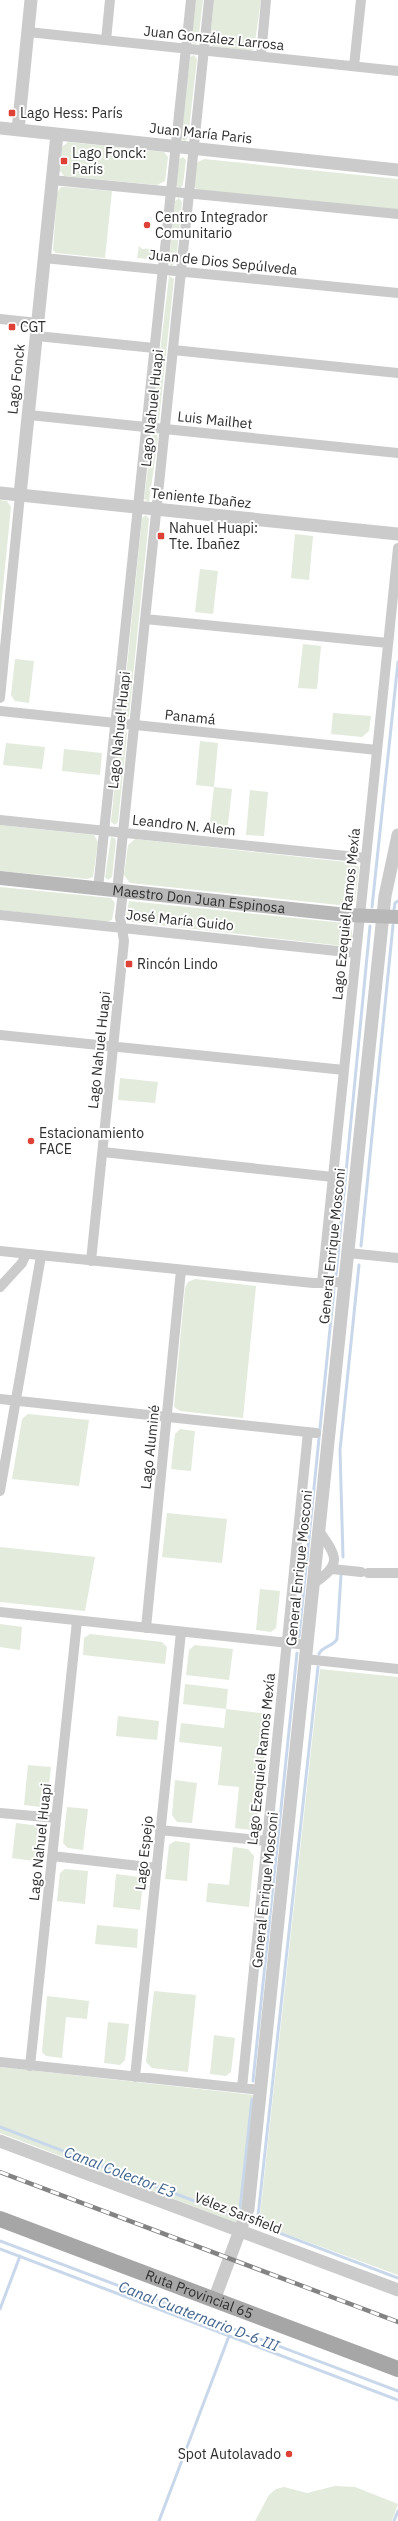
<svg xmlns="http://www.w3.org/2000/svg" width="398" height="2521" viewBox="0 0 398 2521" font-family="'IBM Plex Sans',sans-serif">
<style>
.green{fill:#e2ebdc}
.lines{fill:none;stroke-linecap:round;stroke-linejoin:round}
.stream{stroke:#c8d8ea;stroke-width:3}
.minor{stroke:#cbcbcb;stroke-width:10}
.tertiary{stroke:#cbcbcb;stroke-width:13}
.secondary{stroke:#b8b8b8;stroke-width:14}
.primary{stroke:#a6a6a6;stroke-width:16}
.rail-casing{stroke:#838383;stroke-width:4.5}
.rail{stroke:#fff;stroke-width:3;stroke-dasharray:9;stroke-linecap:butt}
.poi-dot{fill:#de4136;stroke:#fff;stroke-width:1.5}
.labels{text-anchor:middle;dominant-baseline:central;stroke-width:4;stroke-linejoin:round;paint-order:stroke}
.street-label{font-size:14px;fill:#2e2e2e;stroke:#fff}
.poi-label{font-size:14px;fill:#2e2e2e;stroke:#fff;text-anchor:start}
.water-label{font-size:15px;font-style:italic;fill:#3f638c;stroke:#fff}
</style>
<rect width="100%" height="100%" fill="#fff"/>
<path class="green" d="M196 0H203L198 42 195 45 191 41Z
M214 0H261L254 49 249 51 212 46 210 39Z
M194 55 197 59 188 138 185 141 181 139 190 57Z
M68 142 164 152 168 157 165 181 157 185 64 176 60 171 62 147Z
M183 157 186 160 183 185 180 188 176 186 179 159Z
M204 159 398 179V210L198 190 194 187 196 163Z
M65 187 112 191 105 258 56 253 53 250 57 193 61 187Z
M179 198 182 202 176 263 171 266 169 262 175 201Z
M139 246 142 249 155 248 154 254 148 259 137 258Z
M169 276 174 279 159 420 156 423 152 419Z
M152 434 157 435 158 438 149 502 144 499Z
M0 500 7 501 11 507 0 618Z
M146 515 149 519 129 716 123 719 122 716 142 518Z
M295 534 313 536 309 580 291 578Z
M200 569 218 571 213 614 195 612Z
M303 644 321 646 317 689 298 688Z
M15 659 34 661 29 703 15 701 11 695Z
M333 713 371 716 369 731 362 737 331 734Z
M124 729 127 733 118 822 115 825 111 822 120 731Z
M200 741 218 743 214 787 232 789 227 833 209 831 214 787 196 785Z
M6 743 45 747 42 769 3 765Z
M64 749 102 753 100 775 62 771Z
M250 790 268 792 264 836 246 835Z
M0 825 94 835 98 842 93 877 87 879 0 871Z
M111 837 115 838 116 841 112 877 108 880 105 877Z
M135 839 355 863 359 868 355 902 348 906 130 883 124 875 128 845Z
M0 887 111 898 115 903 112 920 105 922 0 910Z
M129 901 344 923 351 927 353 937 349 945 343 946 132 922 126 918Z
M120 1078 158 1082 155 1103 118 1100Z
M195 1279 256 1286 243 1418 180 1411 174 1407 185 1288 188 1282Z
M28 1414 89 1420 79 1486 12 1479 22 1419Z
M180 1429 195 1431 191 1471 171 1469 175 1434Z
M167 1513 227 1519 222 1563 162 1557Z
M0 1547 95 1557 85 1611 0 1602Z
M260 1589 280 1591 276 1628 271 1632 256 1630Z
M0 1624 22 1627 20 1650 0 1647Z
M90 1634 162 1642 167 1647 165 1664 83 1655 84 1638Z
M195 1645 233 1649 229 1680 186 1675 189 1650Z
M320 1669 398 1677V2275L259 2224Z
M185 1684 228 1689 226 1709 269 1714 257 1824 250 1830 235 1828 239 1787 218 1785 222 1747 179 1742 181 1723 224 1728 226 1709 183 1704Z
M118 1716 159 1721 157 1740 116 1736Z
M28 1765 51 1767 47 1801 41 1807 24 1805Z
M175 1780 197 1783 192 1823 177 1822 172 1815Z
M67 1807 88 1809 83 1850 68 1848 63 1843Z
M16 1823 40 1826 44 1831 41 1862 12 1858Z
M175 1841 190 1843 187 1881 165 1879 169 1845Z
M233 1847 248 1849 254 1856 249 1907 206 1902 208 1883 229 1885Z
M65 1869 88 1871 85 1904 57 1901 60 1873Z
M116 1874 139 1877 143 1882 140 1910 113 1907Z
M97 1925 138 1929 137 1948 95 1944Z
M154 1991 196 1995 188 2072 152 2068 146 2062Z
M47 1996 89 2001 87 2019 66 2017 62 2058 46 2056 42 2052Z
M108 2022 129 2024 125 2060 120 2065 104 2063Z
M214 2035 235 2038 231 2072 226 2076 210 2074Z
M0 2067 254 2095 242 2220 237 2223 0 2133Z
M335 2486 355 2487 398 2504 392 2521H255L269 2495 276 2489 284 2487 307 2493Z"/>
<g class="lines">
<path class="stream" d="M372 907 398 662
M394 910 395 903 398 901
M361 1246 393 925
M336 1275 370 926
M343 1557 340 1450 359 1265
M299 1637 334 1289
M319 1654C322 1646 333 1647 337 1639L341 1575
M253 2081 297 1653
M0 2127 239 2218 252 2099
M253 2223 398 2278
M257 2225 318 1667
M0 2241 398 2391
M0 2249 398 2400
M0 2309 20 2256
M159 2521 229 2336
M394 2521 398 2511"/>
<path class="minor" d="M28 32 398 71
M106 40 110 0
M261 56 266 0
M354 66 361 0
M52 180 398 214
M44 258 398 293
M0 319 38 323
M37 336 154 348
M173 350 398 373
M29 415 398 453
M145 619 388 643
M0 698 20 495
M0 711 377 750
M0 820 366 858
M98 889 191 0
M117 891 209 0
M0 915 356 953
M0 1035 344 1070
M103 1152 333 1177
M0 1251 313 1283 344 1282
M348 1253 398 1258
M91 1261 124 941 120 917 123 891
M322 1283 398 548
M0 1287 22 1263 26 1254
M0 1399 316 1433
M0 1491 41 1256
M332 1569 361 1572
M368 1573H398
M313 1584C342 1564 338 1558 319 1531
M0 1612 307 1645
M146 1628 181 1270
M305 1659 398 1669
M0 1813 56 1818
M160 1830 267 1841
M52 1856 157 1868
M0 2062 260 2090
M30 2066 77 1621
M135 2077 181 1632
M242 2088 308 1432"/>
<path class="tertiary" d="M0 128 398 170
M18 130 31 0
M0 493 398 534
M20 495 57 134
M0 2141 398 2290
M214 2300 248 2209 385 896 398 835"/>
<path class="secondary" id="s1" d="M0 878 347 915 398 917"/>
<path class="primary" id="s2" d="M0 2219 398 2369"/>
<g class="rail-casing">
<path id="rail" d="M0 2172 398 2322"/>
</g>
<use href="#rail" class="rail"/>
</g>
<g class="poi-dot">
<rect x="8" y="109" width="8" height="8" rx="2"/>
<rect x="60" y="157" width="8" height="8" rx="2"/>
<circle cx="147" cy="225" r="4"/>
<rect x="8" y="323" width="8" height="8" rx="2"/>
<rect x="157" y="532" width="8" height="8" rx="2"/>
<rect x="125" y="960" width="8" height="8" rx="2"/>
<circle cx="31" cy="1141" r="4"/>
<circle cx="289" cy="2454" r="4"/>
</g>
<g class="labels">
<g class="street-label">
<text transform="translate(214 38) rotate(6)">Juan González Larrosa</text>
<text transform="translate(201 133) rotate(6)">Juan María Paris</text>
<text transform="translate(223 262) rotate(6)">Juan de Dios Sepúlveda</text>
<text transform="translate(16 379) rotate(-84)">Lago Fonck</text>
<text transform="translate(152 408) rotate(-84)">Lago Nahuel Huapi</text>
<text transform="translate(215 420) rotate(6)">Luis Mailhet</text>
<text transform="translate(201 498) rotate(6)">Teniente Ibañez</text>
<text transform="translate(190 717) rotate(6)">Panamá</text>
<text transform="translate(119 730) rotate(-84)">Lago Nahuel Huapi</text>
<text transform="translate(184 825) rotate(6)">Leandro N. Alem</text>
<text stroke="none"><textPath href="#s1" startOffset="200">Maestro Don Juan Espinosa</textPath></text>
<text transform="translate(346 914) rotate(-84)">Lago Ezequiel Ramos Mexía</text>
<text transform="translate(180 920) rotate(6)">José María Guido</text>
<text transform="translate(99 1050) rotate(-84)">Lago Nahuel Huapi</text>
<text transform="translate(332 1246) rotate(-84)">General Enrique Mosconi</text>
<text transform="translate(150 1447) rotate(-84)">Lago Aluminé</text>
<text transform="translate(299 1568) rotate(-84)">General Enrique Mosconi</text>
<text transform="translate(261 1759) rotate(-84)">Lago Ezequiel Ramos Mexía</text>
<text transform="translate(40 1842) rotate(-84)">Lago Nahuel Huapi</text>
<text transform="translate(144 1853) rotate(-84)">Lago Espejo</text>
<text transform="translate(265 1890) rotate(-84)">General Enrique Mosconi</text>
<text transform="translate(238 2213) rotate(21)">Vélez Sarsfield</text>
<text stroke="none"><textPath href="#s2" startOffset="213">Ruta Provincial 65</textPath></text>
</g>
<g class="poi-label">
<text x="20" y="113">Lago Hess: París</text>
<text x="72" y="153">Lago Fonck:<tspan x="72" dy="16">París</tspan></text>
<text x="155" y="217">Centro Integrador<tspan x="155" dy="16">Comunitario</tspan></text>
<text x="20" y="327">CGT</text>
<text x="169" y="528">Nahuel Huapi:<tspan x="169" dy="16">Tte. Ibañez</tspan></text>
<text x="137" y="964">Rincón Lindo</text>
<text x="39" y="1133">Estacionamiento<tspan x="39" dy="16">FACE</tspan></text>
<text x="281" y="2454" text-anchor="end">Spot Autolavado</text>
</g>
<g class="water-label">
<text transform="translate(120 2172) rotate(21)">Canal Colector E3</text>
<text transform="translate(199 2316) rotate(21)">Canal Cuaternario D-6 III</text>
</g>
</g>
</svg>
